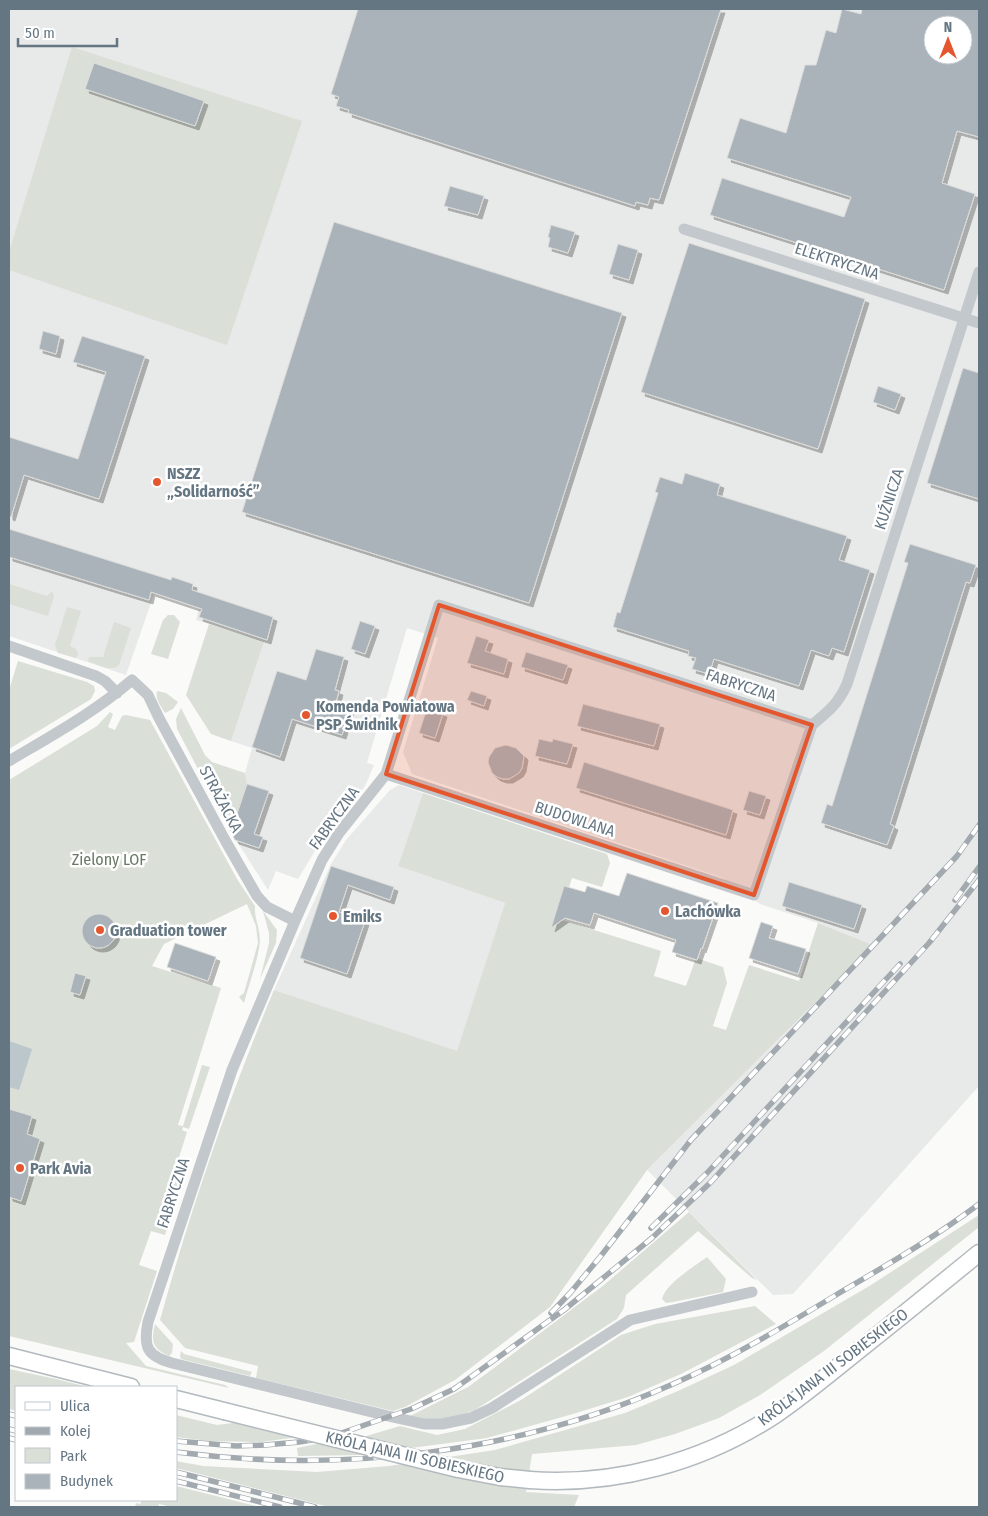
<svg xmlns="http://www.w3.org/2000/svg" width="988" height="1516" viewBox="0 0 988 1516" font-family="'Fira Sans Condensed',sans-serif">
<style>
.built{fill:#e8e9e9;fill-rule:evenodd}
.green{fill:#dadfd7}
.water{fill:#bbc7cb}
.building{fill:#aab3b9;stroke:#dcdcda;fill-rule:evenodd;filter:url(#shadow)}
.lines{fill:none;stroke-linecap:round;stroke-linejoin:round}
.secondary-casing{stroke:#b3babf;stroke-width:19}
.street{stroke:#c3c8cc;stroke-width:11}
.secondary{stroke:#fff;stroke-width:16}
.rail-casing{stroke:#a2aab0;stroke-width:5.5}
.rail{stroke:#fff;stroke-width:4;stroke-dasharray:11;stroke-linecap:butt}
.secondary-bridge-casing{stroke:#b3babf;stroke-width:19;stroke-linecap:butt}
.secondary-bridge{stroke:#fff;stroke-width:16}
.marked{fill:#e4572e;fill-opacity:0.2;stroke:#e4572e;stroke-width:4;stroke-linejoin:round}
.poi-dot{fill:#e4572e;stroke:#fff;stroke-width:2}
.labels{text-anchor:middle;dominant-baseline:central;stroke-width:5;stroke-linejoin:round;paint-order:stroke}
.street-label{font-size:16px;fill:#657683;stroke:#fff}
.poi-label{font-size:16px;font-weight:bold;fill:#657683;stroke:#fff;text-anchor:start}
.park-label{font-size:16px;fill:#687a64;stroke:#fff}
</style>
<defs>
<filter id="shadow"><feDropShadow dx="4" dy="4" stdDeviation="0" flood-color="#0004"/></filter>
</defs>
<rect width="100%" height="100%" fill="#fafaf8"/>
<path class="built" d="M9 9H979V1086L793 1294 773 1295 647 1170 873 945 818 923 760 904 723 878 412 774 403 752 438 638 407 628 367 763 374 765 366 784 361 792 327 831 298 879 276 871 268 890 231 832 247 784 245 773 252 748 231 741 263 641 196 620 199 608 154 594 126 675 9 636ZM933 25H963V55H933Z
M399 785 423 793 398 866 505 903 457 1052 274 990 331 864 346 840 390 790Z"/>
<path class="green" d="M72 47 302 121 227 345 9 270V252Z
M9 584 47 596 51 592 53 593 54 596 48 616 9 604Z
M67 607 81 611 70 646 76 649 78 654 76 658 58 653 55 645Z
M168 615H174L180 622 168 659 151 654 163 620Z
M114 622 131 628 119 665C112 673 97 664 88 661L89 657H103Z
M209 624 264 641 231 741 211 734 186 695Z
M18 661 87 682 94 686 95 691 91 699 9 749V690Z
M157 691 166 693 178 702 173 709 165 713C161 706 155 699 157 691Z
M181 708 205 755 212 762 245 773 247 784 231 832 177 729 176 719Z
M110 712 113 714 108 727 115 730 122 716 126 715 150 720 237 879 255 906C254 918 260 928 260 941 258 961 249 984 244 1003L239 997 244 993 258 943 256 926 247 904 164 944 152 966 221 988 178 1125 183 1126 202 1065 210 1067 189 1129 183 1127 182 1130 187 1132 174 1173 183 1178 165 1235 151 1231 139 1265 157 1271 134 1342 126 1343 146 1366 225 1385 229 1388 9 1336V780L97 726Z
M423 793 607 854 610 863 602 887 572 878 559 919 661 951 654 976 686 986 696 958 723 967 727 983 713 1026 726 1030 749 965 799 981 818 923 873 945 647 1170 550 1307 455 1380 405 1407 393 1411 256 1378 258 1366 185 1348 160 1320C191 1208 229 1097 274 990L457 1051 505 903 398 866Z
M263 911 277 930 276 943 260 979 269 943V933Z
M689 1212 757 1280 752 1278 698 1231 626 1295 624 1308 617 1319 475 1410 454 1418 428 1420 410 1416 468 1387 494 1368 604 1285Z
M979 1215V1227L824 1351 760 1395 719 1418 675 1434 636 1445 532 1454 526 1492 579 1495 574 1507H329L176 1468V1461L203 1466 317 1472 389 1466 495 1450 625 1413 678 1391 734 1365 871 1285Z
M707 1257 726 1279 723 1292 673 1302 666 1303 662 1299C665 1284 695 1266 707 1257Z
M755 1306 776 1324 681 1374 628 1397 573 1414 487 1438 358 1455 298 1456 297 1448 331 1441 363 1437 400 1426 437 1435 465 1429 521 1400 621 1335 655 1324Z
M155 1324 173 1344 172 1353 169 1356C152 1349 151 1341 155 1324Z
M181 1351 184 1354 252 1372 250 1376 181 1359 180 1356Z
M9 1369 56 1379 88 1387H16V1411L9 1409Z
M176 1415 217 1425 233 1423 234 1421 298 1437 261 1442 209 1441 176 1437Z
M176 1486 260 1507H172L159 1504 158 1507H135L136 1503 140 1504 142 1500H176Z"/>
<path class="water" d="M9 1041 32 1049 19 1090 9 1087Z"/>
<path class="building" d="M358 9H721L659 200 650 198 648 205 636 202 635 206 348 113 349 110 336 106 339 97 331 94Z
M842 9 861 14 862 9H979V137L957 131 942 183 975 194 944 290 710 215 722 178 844 217 851 197 727 158 740 118 786 133 805 65H816L826 30 836 33ZM933 25H963V55H933Z
M94 63 204 101 195 126 85 89Z
M450 186 484 196 478 215 444 206Z
M334 222 622 313 529 603 242 512Z
M551 225 575 232 568 253 548 247 550 238 548 237Z
M689 243 865 299 818 449 641 392Z
M618 244 638 250 629 280 609 274Z
M43 331 60 336 56 354 39 349Z
M82 336 145 356 99 499 24 475 11 517 9 516V437L78 459 106 372 73 362Z
M963 368 979 373V499L927 483Z
M878 386 901 394 895 410 873 402Z
M685 473 720 484 717 495 847 536 839 560 870 570 844 652 832 648 829 656 811 650 799 686 714 659 709 674 692 669 696 658 688 656 689 651 613 627 617 612 620 613 658 493 655 492 660 477 682 484Z
M9 529 171 580 172 577 193 584 192 590 273 617 267 640 199 617 202 609 151 592 149 600 9 557Z
M910 544 976 565 970 583 966 582 890 824 894 826 887 845 821 823 827 804 832 806 908 563 904 562Z
M360 621 375 626 365 654 351 649Z
M476 636 489 640 485 651 508 659 504 674 467 663Z
M316 649 344 657 335 690 339 691 335 706 350 710 342 735 292 719 280 757 252 747 277 671 306 680Z
M526 652 568 665 563 680 521 667Z
M471 691 487 696 484 706 467 700Z
M583 704 660 724 654 746 577 726Z
M427 708 443 713 435 738 419 733Z
M539 739 552 742 553 739 573 744 567 764 535 756Z
M506 745 516 748 524 756 522 768 519 773 509 779H503L497 777 492 773 488 762 489 757 495 748Z
M584 762 733 810 726 835 576 788Z
M247 784 269 791 254 834 263 837 259 848 235 840 231 832Z
M749 791 766 796 760 815 743 810Z
M331 866 394 887 390 900 348 885 339 912 365 921 347 974 300 958Z
M627 873 718 903 702 949 701 948 697 960 672 952 676 940 594 913 590 925 565 918 551 928 564 886 585 892 587 886 619 896Z
M789 882 862 905 854 929 782 906Z
M82 931a17 17 0 1 1 34 0a17 17 0 1 1-34 0Z
M761 922 773 926 769 938 806 949 798 974 749 958Z
M175 943 216 957 208 981 167 967Z
M75 973 86 976 80 995 70 992Z
M9 1109 32 1116 27 1134 40 1139 21 1201 9 1197Z"/>
<g class="lines">
<g class="secondary-casing">
<path id="secondary" d="M9 1356 131 1387
M176 1399 224 1411
M530 1480C616 1486 703 1462 775 1415 806 1394 835 1369 864 1346 903 1315 941 1284 979 1253"/>
</g>
<path class="street" d="M684 229 979 323
M9 646 96 676 105 681 117 693
M812 725C829 711 838 704 847 684L979 272
M9 761C51 736 95 712 132 680L148 695 159 718 225 840 257 896 267 907 295 921
M386 774 754 895 812 725 439 605 386 774 339 833 322 860 295 921 232 1070 148 1322C143 1347 147 1356 172 1363L388 1416 424 1424H442L471 1418 492 1408 630 1320 752 1292"/>
<use href="#secondary" class="secondary"/>
<g class="rail-casing">
<path id="rail" d="M955 900 979 867
M651 1228 707 1173 900 964
M551 1313 571 1292 600 1257 691 1140 957 856 979 825
M9 1414 16 1416
M9 1429 16 1431
M9 1438 16 1440
M176 1441 236 1446 265 1445 299 1442 330 1437 411 1409 454 1389 564 1310 652 1238 711 1182 929 943 979 880
M176 1452C344 1474 518 1453 673 1384 730 1359 783 1327 836 1295 885 1266 934 1238 979 1204
M176 1472 315 1507
M176 1481 280 1507"/>
</g>
<use href="#rail" class="rail"/>
<g class="secondary-bridge-casing">
<path id="secondary-bridge" d="M224 1411 458 1469 500 1477 530 1480"/>
</g>
<use href="#secondary-bridge" class="secondary-bridge"/>
</g>
<path class="marked" d="M439 605 812 725 754 895 386 774Z"/>
<g class="poi-dot">
<circle cx="157" cy="482" r="5"/>
<circle cx="306" cy="715" r="5"/>
<circle cx="665" cy="911" r="5"/>
<circle cx="333" cy="916" r="5"/>
<circle cx="100" cy="930" r="5"/>
<circle cx="20" cy="1168" r="5"/>
</g>
<g class="labels">
<g class="street-label">
<text transform="translate(837 261) rotate(18)">ELEKTRYCZNA</text>
<text transform="translate(889 499) rotate(-72)">KUŹNICZA</text>
<text transform="translate(741 685) rotate(18)">FABRYCZNA</text>
<text transform="translate(221 799) rotate(62)">STRAŻACKA</text>
<text transform="translate(334 818) rotate(-54)">FABRYCZNA</text>
<text transform="translate(575 819) rotate(18)">BUDOWLANA</text>
<text transform="translate(173 1193) rotate(-72)">FABRYCZNA</text>
<text transform="translate(833 1367) rotate(-37)">KRÓLA JANA III SOBIESKIEGO</text>
<text transform="translate(415 1457) rotate(13)">KRÓLA JANA III SOBIESKIEGO</text>
</g>
<g class="poi-label">
<text x="167" y="473">NSZZ<tspan x="167" dy="18">„Solidarność”</tspan></text>
<text x="316" y="706">Komenda Powiatowa<tspan x="316" dy="18">PSP Świdnik</tspan></text>
<text x="675" y="911">Lachówka</text>
<text x="343" y="916">Emiks</text>
<text x="110" y="930">Graduation tower</text>
<text x="30" y="1168">Park Avia</text>
</g>
<g class="park-label">
<text x="109" y="859">Zielony LOF</text>
</g>
</g>
<rect width="988" height="1516" fill="none" stroke="#657683" stroke-width="20"/>
<rect x="15" y="1386" width="162" height="115" fill="#ffffff" stroke="#c1c8cd"/>
<rect x="25" y="1402" width="25" height="8" fill="#ffffff" stroke="#c1c8cd"/>
<text x="60" y="1411" font-size="15" fill="#657683">Ulica</text>
<rect x="25" y="1427" width="25" height="8" fill="#a2aab0" stroke="#c1c8cd"/>
<text x="60" y="1436" font-size="15" fill="#657683">Kolej</text>
<rect x="25" y="1448" width="25" height="15" fill="#dadfd7" stroke="#c1c8cd"/>
<text x="60" y="1461" font-size="15" fill="#657683">Park</text>
<rect x="25" y="1474" width="25" height="15" fill="#aab3b9" stroke="#c1c8cd"/>
<text x="60" y="1486" font-size="15" fill="#657683">Budynek</text>
<g transform="translate(948 40)"><circle r="24" fill="#ffffff" stroke="#c1c8cd"/>
<path d="M0-4L9 19L0 12L-9 19Z" fill="#e4572e"/>
<text y="-8" font-size="14" font-weight="bold" text-anchor="middle" fill="#657683">N</text>
</g>
<path d="M18 38v8h99v-8" fill="none" stroke="#657683" stroke-width="2.5"/>
<text x="25" y="38" font-size="15" fill="#657683" stroke="#ffffff" stroke-width="4" paint-order="stroke">50 m</text>
</svg>
